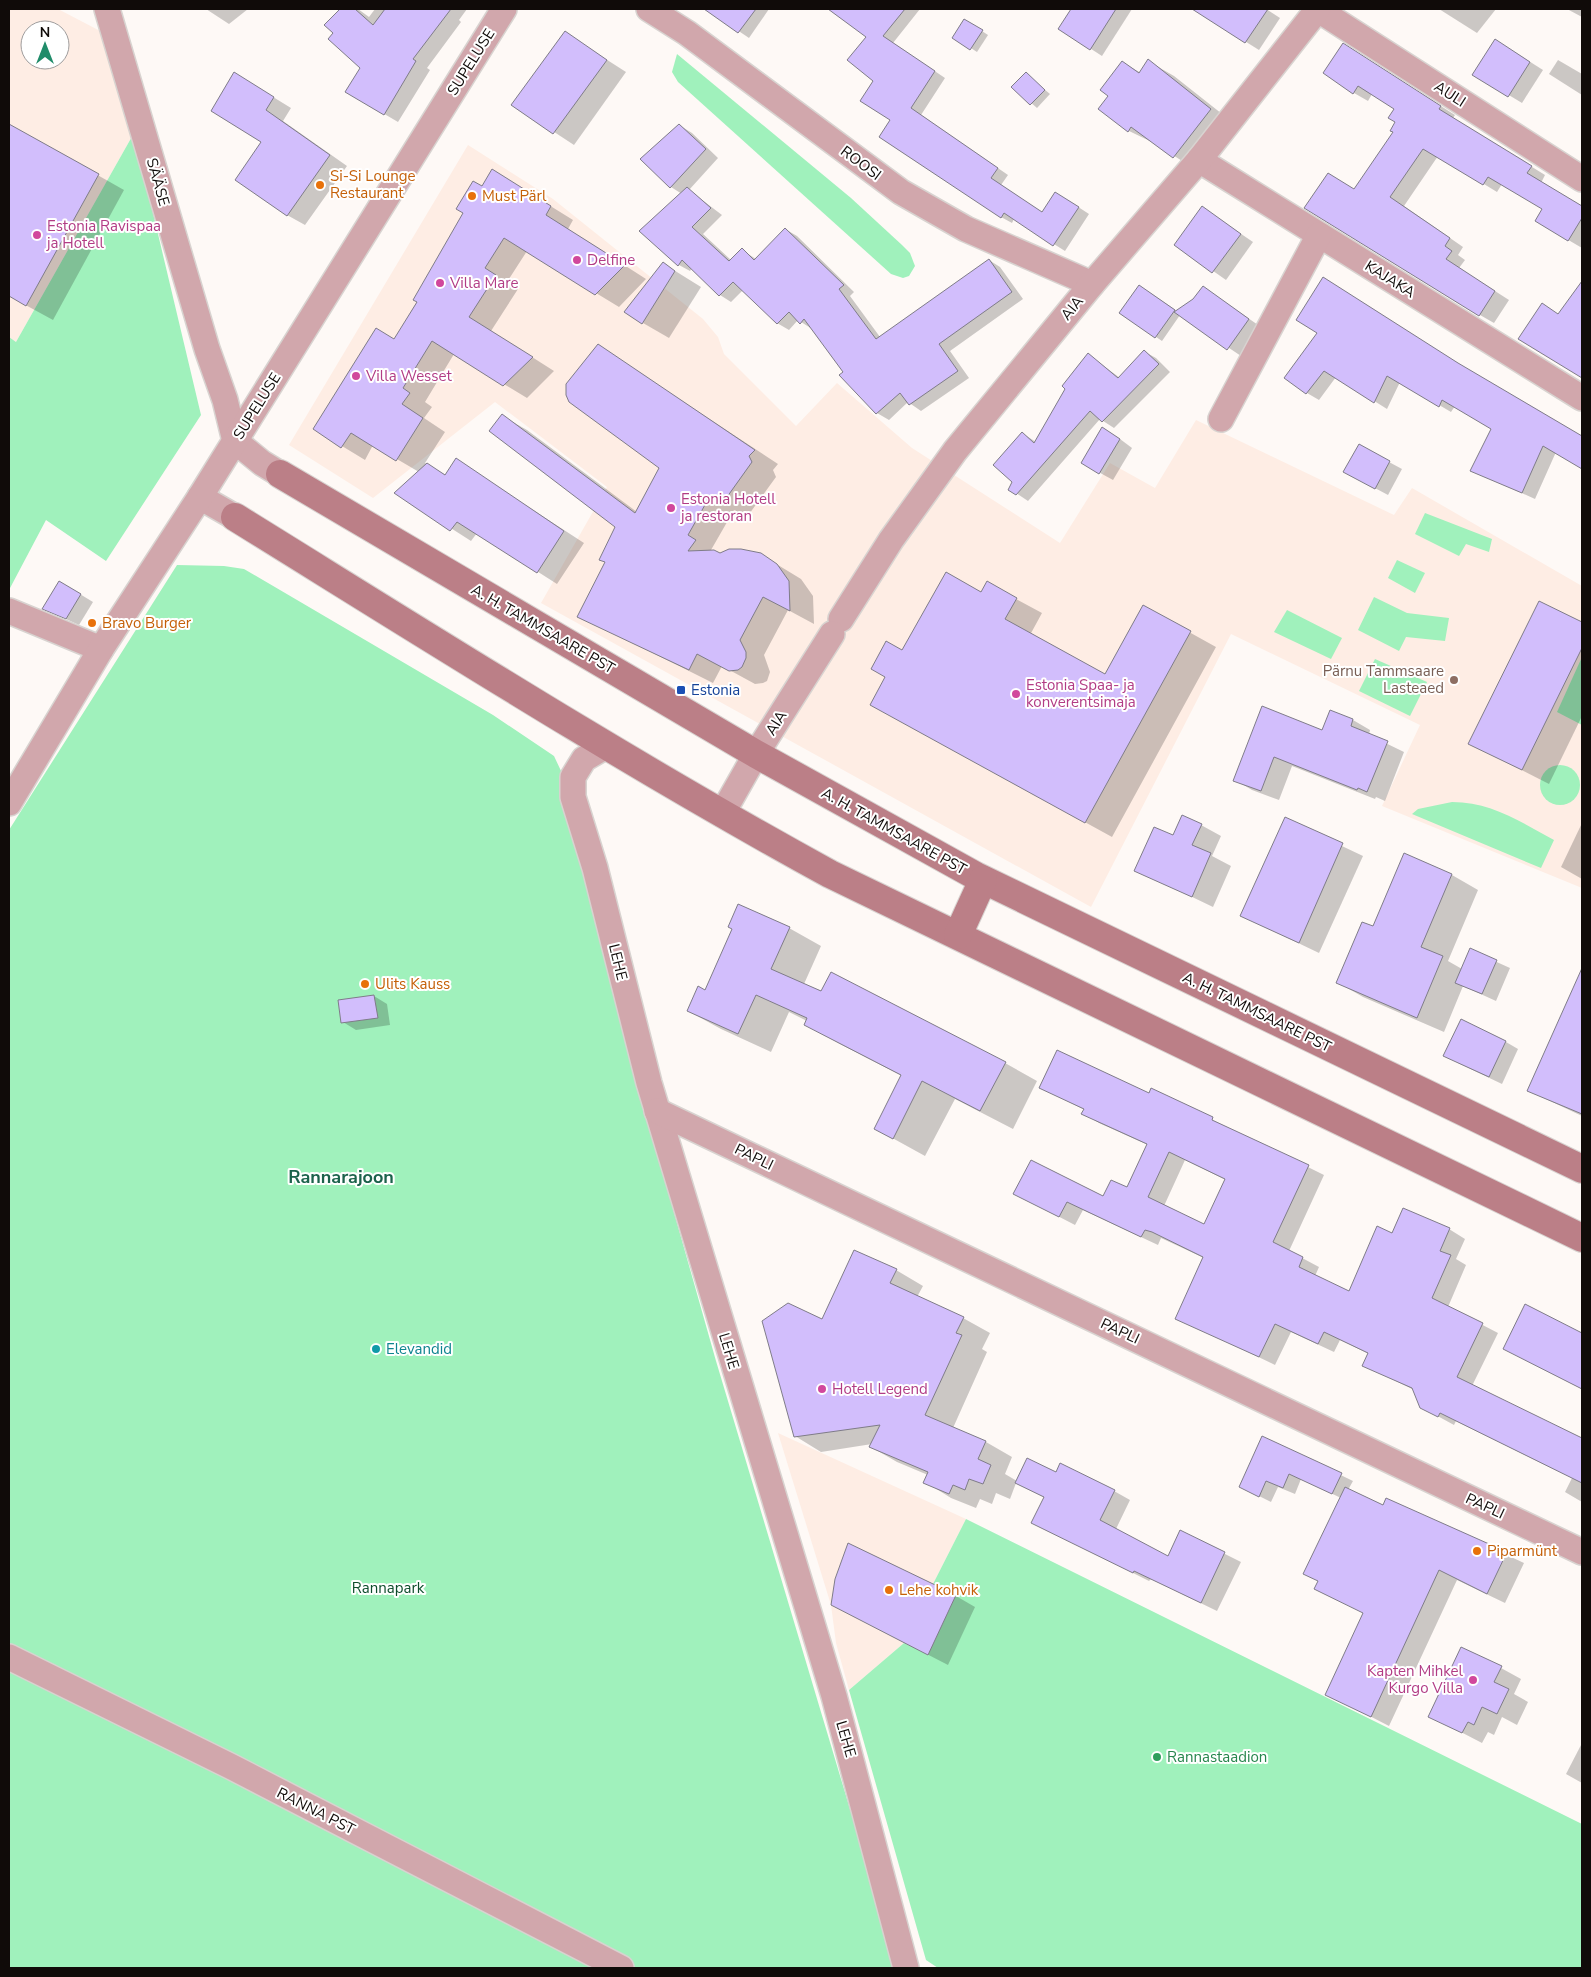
<svg xmlns="http://www.w3.org/2000/svg" width="1591" height="1977" font-family="'Nunito Sans',sans-serif">
  <style>
    .built { fill: #feede4; fill-rule: evenodd }
    .green { fill: #a0f1bc }
    .shadow { fill: #0003; fill-rule: evenodd }
    .building { fill: #d2befc; stroke: #7f7c88; fill-rule: evenodd }
    .lines { fill: none; stroke-linecap: round; stroke-linejoin: round }
    .street-casing { stroke: #d8d3d0; stroke-width: 28 }
    .secondary-casing { stroke: #d8d3d0; stroke-width: 30 }
    .street { stroke: #d1a7ac; stroke-width: 25 }
    .secondary { stroke: #bb7f87; stroke-width: 28 }
    .food-dot { fill: #e8710a; stroke: #fff; stroke-width: 2 }
    .hotel-dot { fill: #d1479c; stroke: #fff; stroke-width: 2 }
    .education-dot { fill: #8d6e63; stroke: #fff; stroke-width: 2 }
    .transit-dot { fill: #1a4fb4; stroke: #fff; stroke-width: 2 }
    .culture-dot { fill: #0f9aa8; stroke: #fff; stroke-width: 2 }
    .leisure-dot { fill: #2e9e5b; stroke: #fff; stroke-width: 2 }
    .labels { text-anchor: middle; stroke-width: 4; stroke-linejoin: round; paint-order: stroke }
    .street-label { font-size: 15px; fill: #100b09; stroke: #fff }
    .food-label { font-size: 15px; fill: #c56008; stroke: #fff; text-anchor: start }
    .hotel-label { font-size: 15px; fill: #b23c85; stroke: #fff; text-anchor: start }
    .education-label { font-size: 15px; fill: #785e54; stroke: #fff; text-anchor: end }
    .transit-label { font-size: 15px; fill: #164399; stroke: #fff; text-anchor: start }
    .culture-label { font-size: 15px; fill: #0d838f; stroke: #fff; text-anchor: start }
    .park-label { font-size: 15px; fill: #0e4d2c; stroke: #fff }
    .leisure-label { font-size: 15px; fill: #27864d; stroke: #fff; text-anchor: start }
    .quarter-label { font-size: 18px; font-weight: bold; fill: #1b624b; stroke: #fff }
  </style>
  <rect width="100%" height="100%" fill="#fef9f6"/>
  <g class="built">
    <path d="M9,9H58L104,33L134,133L16,342L9,337ZM30,30H60V60H30Z"/>
    <path d="M468,145L553,199L703,319L718,337L724,354L796,426L837,383L912,448L1060,543L1110,463L1155,488L1196,420L1394,515L1412,488L1582,586V888L1382,806L1420,725L1231,634L1091,907L541,603L607,487L495,402L373,498L289,445Z"/>
    <path d="M778,1433L966,1519L933,1584L956,1595L928,1655L904,1643L849,1690L836,1643L831,1605Z"/>
  </g>
  <g class="green">
    <path d="M677,54L851,198L902,245L910,253L915,266L909,276L903,278L891,274L678,82L672,72Z"/>
    <path d="M134,133L201,415L106,561L46,520L9,590V337L16,342Z"/>
    <path d="M1425,513L1492,539L1489,552L1466,544L1459,556L1415,534Z"/>
    <path d="M1397,560L1425,573L1415,593L1388,578Z"/>
    <path d="M177,565L224,566L244,569L493,715L554,756L562,773L571,829L662,1170L716,1361L873,1886L896,1968H9V830Z"/>
    <path d="M1374,597L1407,613L1449,618L1445,641L1406,637L1399,651L1358,630Z"/>
    <path d="M1287,610L1342,638L1331,659L1274,632Z"/>
    <path d="M1582,657V725L1557,712Z"/>
    <path d="M1375,659L1427,682L1410,716L1359,691Z"/>
    <circle cx="1560" cy="785" r="20"/>
    <path d="M1452,802C1491,802 1521,822 1554,840L1541,868L1412,814L1418,809Z"/>
    <path d="M966,1519L1582,1824V1968H938L926,1960L849,1690L904,1643L928,1654L956,1595L933,1584Z"/>
  </g>
  <g class="shadow">
    <path d="M206,9H248L229,24Z"/>
    <path d="M341,9H358L369,17L375,9H467L459,20L461,22L427,68L430,70L398,122L347,92L361,68L326,25Z"/>
    <path d="M706,9H769L749,38Z"/>
    <path d="M830,9H920L893,43L945,78L921,115L1008,175L1001,185L1043,213L1066,199L1089,214L1065,251L1014,219L1012,223L1001,217L891,120L874,81L867,36Z"/>
    <path d="M1088,9H1132L1102,56L1071,36Z"/>
    <path d="M1218,9H1266L1280,18L1259,50L1211,20Z"/>
    <path d="M1439,9H1496L1477,33Z"/>
    <path d="M1567,9H1582V17Z"/>
    <path d="M971,24L988,35L977,52L954,37Z"/>
    <path d="M565,33L626,72L574,145L513,105Z"/>
    <path d="M1508,48L1543,70L1522,103L1474,74Z"/>
    <path d="M1357,53L1455,115L1453,118L1545,175L1541,183L1582,208V248L1536,221L1544,209L1502,184L1497,192L1438,156L1404,206L1463,247L1458,255L1465,260L1459,268L1509,300L1494,323L1480,315L1355,190L1395,132L1397,122L1395,108L1372,94L1368,101L1354,93Z"/>
    <path d="M1558,60L1582,74V95L1549,74Z"/>
    <path d="M1148,61L1174,76L1236,125L1199,172L1156,144L1129,131L1110,95L1122,62L1141,73Z"/>
    <path d="M1026,74L1050,94L1037,108L1013,87Z"/>
    <path d="M252,84L291,108L283,121L347,166L305,225L287,215L263,141Z"/>
    <path d="M9,125L124,190L53,320L9,296Z"/>
    <path d="M679,125L692,133L718,158L689,190L722,215L703,234L732,261L742,250L756,259L785,229L797,236L854,292L850,296L880,337L989,260L1000,267L1023,299L950,351L969,378L921,411L908,402L889,420L877,413L841,375L844,372L812,329L798,320L789,330L777,323L743,290L731,302L720,295L692,268L690,271L679,265L641,231L682,194L671,187L642,159Z"/>
    <path d="M515,184L573,220L568,229L646,279L619,307L527,251L507,282L518,289L491,331L554,371L527,398L454,354L425,402L432,407L424,418L445,432L425,463L446,475L456,460L584,543L557,584L477,533L471,541L396,493L419,472L373,445L365,460L314,429L395,340L482,188Z"/>
    <path d="M1203,208L1253,242L1226,280L1176,245Z"/>
    <path d="M664,264L701,287L669,338L643,323Z"/>
    <path d="M1581,285L1582,286V377L1520,339L1559,315Z"/>
    <path d="M1203,287L1261,327L1241,356L1180,315L1162,341L1121,313L1146,290L1177,311L1194,300Z"/>
    <path d="M1319,333L1471,372L1582,438V467L1556,452L1535,499L1471,470L1492,428L1455,406L1451,412L1400,382L1387,409L1336,377L1319,400L1307,393Z"/>
    <path d="M598,346L778,464L773,470L776,477L747,517L734,510L711,550L720,554H760L801,579L813,596L814,624L788,610L764,655L770,672L767,681L763,683L755,684L722,666L713,683L579,616L606,562L617,527L502,416L527,430L637,512L660,467Z"/>
    <path d="M1145,352L1156,358L1170,372L1114,428L1100,419L1028,501L1010,489L1014,481L1022,433L1036,442L1089,355L1120,378Z"/>
    <path d="M1116,436L1132,448L1113,480L1082,463Z"/>
    <path d="M1389,462L1402,469L1388,495L1358,479Z"/>
    <path d="M60,582L93,602L79,625L44,609Z"/>
    <path d="M982,593L1016,599L1042,613L1030,635L1105,676L1144,607L1216,647L1112,837L897,719Z"/>
    <path d="M1539,602L1582,624V716L1549,784L1470,744Z"/>
    <path d="M1263,708L1323,732L1330,712L1353,720L1370,730L1369,735L1404,752L1385,801L1376,797L1375,799L1292,766L1279,800L1252,790L1235,780Z"/>
    <path d="M1285,819L1363,856L1319,953L1242,916Z"/>
    <path d="M1582,823V879L1561,867Z"/>
    <path d="M1201,825L1221,836L1212,856L1231,866L1213,907L1136,870L1173,837Z"/>
    <path d="M1405,855L1452,875L1478,890L1448,961L1462,969L1470,950L1510,968L1496,1001L1463,986L1444,1032L1363,997L1337,982L1373,928Z"/>
    <path d="M789,928L821,946L804,984L1005,1063L1037,1081L1013,1129L955,1099L925,1156L876,1129L902,1076L838,1043L806,1024L807,1021L789,1012L771,1052L721,1029L688,1011L705,991Z"/>
    <path d="M1575,992L1582,995V1116L1529,1091Z"/>
    <path d="M374,996L387,1004L390,1025L356,1030L343,1022Z"/>
    <path d="M1506,1042L1518,1049L1502,1084L1458,1063Z"/>
    <path d="M1041,1088L1149,1095L1152,1090L1324,1175L1289,1251L1319,1267L1315,1276L1350,1292L1393,1235L1449,1229L1465,1239L1456,1259L1466,1265L1448,1307L1498,1333L1472,1386L1582,1440V1502L1565,1492L1572,1478L1456,1421L1454,1425L1421,1407L1414,1390L1364,1365L1369,1354L1340,1340L1334,1352L1291,1332L1275,1365L1177,1318L1204,1258L1161,1238L1158,1245L1083,1210L1075,1225L1015,1194L1104,1198L1128,1189L1148,1145L1099,1123L1083,1113L1085,1110ZM1185,1160L1226,1180L1204,1226L1164,1206Z"/>
    <path d="M896,1270L923,1286L917,1297L963,1318L990,1333L982,1349L987,1352L953,1428L986,1442L1012,1457L1005,1474L1017,1481L1057,1473L1114,1491L1130,1500L1116,1529L1168,1557L1181,1532L1241,1562L1217,1611L1151,1579L1149,1581L1033,1523L1045,1498L1016,1483L1010,1499L996,1493L992,1504L980,1499L976,1508L951,1498L925,1482L928,1475L897,1462L871,1447L872,1444L821,1452L795,1436L823,1321Z"/>
    <path d="M1526,1306L1582,1335V1389L1524,1359Z"/>
    <path d="M1262,1437L1353,1481L1348,1490L1383,1506L1387,1499L1524,1563L1505,1603L1457,1580L1389,1726L1327,1694L1364,1614L1319,1581L1341,1498L1301,1479L1295,1494L1278,1487L1271,1502L1241,1487Z"/>
    <path d="M956,1596L975,1607L948,1665L853,1616Z"/>
    <path d="M1501,1668L1521,1679L1514,1694L1528,1702L1517,1725L1502,1717L1494,1735L1488,1732L1482,1743L1430,1716Z"/>
    <path d="M1581,1745H1582V1783L1566,1774Z"/>
  </g>
  <g class="building">
    <path d="M340,9H355L373,25L385,9H451L413,59L416,61L384,115L345,92L360,68L328,39L333,33L324,25Z"/>
    <path d="M704,9H756L738,33Z"/>
    <path d="M828,9H905L883,36L935,71L911,108L998,168L991,178L1042,212L1055,192L1079,207L1053,246L1004,213L1001,218L879,137L890,120L860,101L873,81L847,60L866,37Z"/>
    <path d="M1071,9H1116L1090,50L1058,29Z"/>
    <path d="M1192,9H1268L1245,43Z"/>
    <path d="M964,19L983,30L970,50L952,38Z"/>
    <path d="M565,31L607,60L553,134L511,105Z"/>
    <path d="M1495,39L1530,62L1508,97L1472,75Z"/>
    <path d="M1343,43L1441,106L1439,109L1532,166L1527,173L1582,206V218L1568,241L1535,221L1542,209L1488,177L1483,185L1423,149L1390,197L1450,238L1445,246L1452,251L1446,259L1495,291L1479,316L1304,208L1328,173L1354,189L1393,132L1390,131L1395,122L1388,118L1394,109L1358,86L1353,94L1323,73Z"/>
    <path d="M1148,59L1211,109L1173,158L1131,127L1128,132L1098,109L1108,96L1100,90L1122,61L1139,73Z"/>
    <path d="M234,72L274,97L266,110L330,155L287,216L235,180L261,142L211,111Z"/>
    <path d="M1026,72L1045,90L1030,105L1011,87Z"/>
    <path d="M9,124L99,174L26,306L9,296Z"/>
    <path d="M679,124L706,149L670,188L640,159Z"/>
    <path d="M492,169L551,206L546,215L625,265L595,295L504,238L485,268L496,275L469,317L533,357L503,386L432,341L403,388L410,393L402,404L423,418L396,461L351,433L341,448L313,429L376,328L394,339L417,302L413,300L463,213L456,209L473,181L482,186Z"/>
    <path d="M687,187L711,208L692,227L729,261L742,248L754,260L785,228L844,285L839,289L876,339L989,259L1012,292L939,344L958,371L909,405L900,393L876,414L839,375L843,372L804,319L800,324L789,312L777,324L733,282L719,296L682,260L678,266L639,231Z"/>
    <path d="M1202,206L1241,234L1212,273L1174,245Z"/>
    <path d="M663,262L675,271L642,324L624,312Z"/>
    <path d="M1323,277L1458,363L1582,436V469L1543,446L1522,493L1470,471L1491,429L1442,400L1439,407L1387,376L1374,403L1324,371L1306,394L1284,378L1317,333L1296,320Z"/>
    <path d="M1582,281V378L1518,339L1542,303L1558,314Z"/>
    <path d="M1139,285L1175,310L1155,338L1119,313Z"/>
    <path d="M1203,286L1249,319L1227,350L1174,312L1193,299Z"/>
    <path d="M598,344L755,450L749,456L752,462L722,504L710,496L688,535L696,540L688,551L714,550L720,553L729,549H741L761,553L777,564L789,581L790,611L763,597L740,640L746,652V658L742,667L738,670L729,671L697,654L689,670L577,617L605,562L599,560L615,527L489,431L502,414L635,513L659,468L569,402L566,395V384Z"/>
    <path d="M1144,350L1159,364L1102,422L1090,411L1016,495L1008,490L1012,482L993,465L1022,432L1034,443L1065,389L1062,386L1088,353L1118,378Z"/>
    <path d="M1102,427L1120,439L1099,474L1081,463Z"/>
    <path d="M1359,444L1390,461L1375,489L1343,472Z"/>
    <path d="M456,458L564,531L537,573L457,522L450,531L394,493L427,463L445,475Z"/>
    <path d="M946,572L981,592L987,581L1017,598L1005,619L1105,674L1143,605L1191,631L1085,823L870,705L885,677L871,669L885,643L886,641L902,650Z"/>
    <path d="M59,581L81,594L66,619L42,609Z"/>
    <path d="M1539,601L1582,622V648L1522,770L1468,744Z"/>
    <path d="M1262,706L1322,730L1330,710L1353,719L1351,726L1388,741L1367,792L1358,788L1357,790L1274,757L1261,791L1233,781Z"/>
    <path d="M1182,815L1202,824L1192,845L1211,853L1192,897L1134,871L1154,827L1173,835Z"/>
    <path d="M1285,817L1343,843L1299,943L1240,916Z"/>
    <path d="M1404,853L1452,874L1421,947L1443,956L1417,1018L1336,983L1362,922L1373,926Z"/>
    <path d="M738,904L790,927L771,969L821,991L831,972L1006,1062L980,1111L922,1081L893,1139L874,1129L901,1075L804,1025L807,1018L756,995L738,1034L687,1011L698,986L705,990L732,929L728,927Z"/>
    <path d="M1470,948L1497,960L1482,994L1455,983Z"/>
    <path d="M1582,968V1114L1527,1091Z"/>
    <path d="M374,995L378,1018L341,1023L338,1000Z"/>
    <path d="M1461,1019L1506,1041L1489,1077L1443,1056Z"/>
    <path d="M1057,1050L1149,1093L1151,1088L1213,1117L1212,1120L1309,1165L1273,1242L1303,1257L1299,1267L1349,1291L1377,1226L1392,1233L1403,1208L1450,1228L1440,1251L1451,1255L1432,1298L1483,1323L1457,1377L1582,1438V1483L1440,1413L1438,1417L1420,1408L1412,1388L1362,1366L1368,1353L1324,1332L1318,1344L1275,1324L1259,1357L1175,1319L1203,1257L1152,1232L1145,1230L1141,1237L1067,1202L1059,1217L1013,1194L1031,1160L1103,1196L1111,1180L1127,1187L1147,1144L1081,1114L1084,1109L1039,1088ZM1169,1152L1225,1179L1204,1224L1148,1197Z"/>
    <path d="M854,1250L897,1269L890,1283L964,1317L956,1333L962,1335L925,1415L986,1441L978,1459L991,1465L983,1484L969,1479L965,1490L953,1485L949,1494L923,1483L928,1472L869,1447L880,1425L794,1437L762,1321L788,1303L822,1319Z"/>
    <path d="M1525,1304L1582,1333V1389L1503,1349Z"/>
    <path d="M1262,1436L1342,1473L1332,1494L1289,1474L1283,1488L1266,1481L1259,1497L1239,1487Z"/>
    <path d="M1027,1458L1056,1472L1060,1463L1115,1490L1100,1520L1168,1556L1180,1530L1225,1552L1201,1603L1134,1571L1133,1573L1031,1523L1044,1497L1015,1483Z"/>
    <path d="M1345,1487L1383,1505L1386,1498L1507,1552L1487,1594L1439,1570L1371,1717L1325,1695L1363,1613L1314,1589L1318,1581L1303,1574Z"/>
    <path d="M848,1543L956,1595L928,1655L831,1605L835,1579Z"/>
    <path d="M1461,1647L1502,1666L1494,1682L1509,1689L1497,1714L1482,1707L1474,1725L1468,1722L1462,1733L1428,1717Z"/>
  </g>
  <g class="lines">
    <g class="street-casing">
      <g id="street">
        <path d="M107,9L207,349L225,400L235,441"/>
        <path d="M649,9L687,33L901,192L966,229L1092,284"/>
        <path d="M1317,9L1582,179"/>
        <path d="M1199,160L1582,398"/>
        <path d="M1221,419L1319,235"/>
        <path d="M235,441L262,463L280,474"/>
        <path d="M200,497L235,517"/>
        <path d="M9,611L101,649"/>
        <path d="M841,619L891,540L955,451L1092,284L1199,160L1318,9"/>
        <path d="M606,746L584,759L573,777V797L595,868L649,1083L834,1696L906,1968"/>
        <path d="M9,803L101,649L200,497L504,9"/>
        <path d="M722,814L756,754L832,634"/>
        <path d="M657,1111L1582,1552"/>
        <path d="M9,1657L230,1766L621,1968"/>
      </g>
    </g>
    <g class="secondary-casing">
      <g id="secondary">
        <path d="M280,474L756,754L976,876L1582,1169"/>
        <path d="M235,517C432,639 627,763 830,874L1582,1238"/>
        <path d="M958,935L983,880"/>
      </g>
    </g>
    <use href="#street" class="street"/>
    <use href="#secondary" class="secondary"/>
  </g>
  <g class="food-dot">
    <circle cx="320" cy="185" r="5"/>
    <circle cx="472" cy="196" r="5"/>
    <circle cx="92" cy="623" r="5"/>
    <circle cx="365" cy="984" r="5"/>
    <circle cx="1477" cy="1551" r="5"/>
    <circle cx="889" cy="1590" r="5"/>
  </g>
  <g class="hotel-dot">
    <circle cx="37" cy="235" r="5"/>
    <circle cx="577" cy="260" r="5"/>
    <circle cx="440" cy="283" r="5"/>
    <circle cx="356" cy="376" r="5"/>
    <circle cx="671" cy="508" r="5"/>
    <circle cx="1016" cy="694" r="5"/>
    <circle cx="822" cy="1389" r="5"/>
    <circle cx="1473" cy="1680" r="5"/>
  </g>
  <circle class="education-dot" cx="1454" cy="680" r="5"/>
  <rect class="transit-dot" x="676" y="685" width="10" height="10" rx="2.5"/>
  <circle class="culture-dot" cx="376" cy="1349" r="5"/>
  <circle class="leisure-dot" cx="1157" cy="1757" r="5"/>
  <g class="labels">
    <g class="street-label">
      <text transform="translate(471 62) rotate(-58)" y="5">SUPELUSE</text>
      <text transform="translate(1450 94) rotate(33)" y="5">AULI</text>
      <text transform="translate(861 163) rotate(37)" y="5">ROOSI</text>
      <text transform="translate(158 182) rotate(74)" y="5">SÄÄSE</text>
      <text transform="translate(1390 279) rotate(32)" y="5">KAJAKA</text>
      <text transform="translate(1072 308) rotate(-51)" y="5">AIA</text>
      <text transform="translate(257 406) rotate(-58)" y="5">SUPELUSE</text>
      <text transform="translate(543 629) rotate(30)" y="5">A. H. TAMMSAARE PST</text>
      <text transform="translate(776 723) rotate(-58)" y="5">AIA</text>
      <text transform="translate(894 831) rotate(29)" y="5">A. H. TAMMSAARE PST</text>
      <text transform="translate(618 962) rotate(76)" y="5">LEHE</text>
      <text transform="translate(1257 1012) rotate(26)" y="5">A. H. TAMMSAARE PST</text>
      <text transform="translate(754 1157) rotate(26)" y="5">PAPLI</text>
      <text transform="translate(1120 1331) rotate(25)" y="5">PAPLI</text>
      <text transform="translate(729 1351) rotate(73)" y="5">LEHE</text>
      <text transform="translate(1485 1506) rotate(25)" y="5">PAPLI</text>
      <text transform="translate(846 1739) rotate(74)" y="5">LEHE</text>
      <text transform="translate(316 1811) rotate(27)" y="5">RANNA PST</text>
    </g>
    <g class="food-label">
      <text x="330" y="181">Si-Si Lounge<tspan x="330" dy="17">Restaurant</tspan></text>
      <text x="482" y="201">Must Pärl</text>
      <text x="102" y="628">Bravo Burger</text>
      <text x="375" y="989">Ulits Kauss</text>
      <text x="1487" y="1556">Piparmünt</text>
      <text x="899" y="1595">Lehe kohvik</text>
    </g>
    <g class="hotel-label">
      <text x="47" y="231">Estonia Ravispaa<tspan x="47" dy="17">ja Hotell</tspan></text>
      <text x="587" y="265">Delfine</text>
      <text x="450" y="288">Villa Mare</text>
      <text x="366" y="381">Villa Wesset</text>
      <text x="681" y="504">Estonia Hotell<tspan x="681" dy="17">ja restoran</tspan></text>
      <text x="1026" y="690">Estonia Spaa- ja<tspan x="1026" dy="17">konverentsimaja</tspan></text>
      <text x="832" y="1394">Hotell Legend</text>
      <text x="1463" y="1676" text-anchor="end">Kapten Mihkel<tspan x="1463" dy="17">Kurgo Villa</tspan></text>
    </g>
    <g class="education-label">
      <text x="1444" y="676">Pärnu Tammsaare<tspan x="1444" dy="17">Lasteaed</tspan></text>
    </g>
    <g class="transit-label">
      <text x="691" y="695">Estonia</text>
    </g>
    <g class="culture-label">
      <text x="386" y="1354">Elevandid</text>
    </g>
    <g class="park-label">
      <text x="388" y="1593">Rannapark</text>
    </g>
    <g class="leisure-label">
      <text x="1167" y="1762">Rannastaadion</text>
    </g>
    <g class="quarter-label">
      <text x="341" y="1183">Rannarajoon</text>
    </g>
  </g>
  <rect width="1591" height="1977" fill="none" stroke="#100b09" stroke-width="20"/>
  <g transform="translate(45 45)"><circle r="24" fill="#ffffff" stroke="#9f9d9d"/>
  <path d="M0-4L9 19L0 12L-9 19Z" fill="#208c6a"/>
  <text y="-8" font-size="14" font-weight="bold" text-anchor="middle" fill="#100b09">N</text>
  </g>
</svg>
